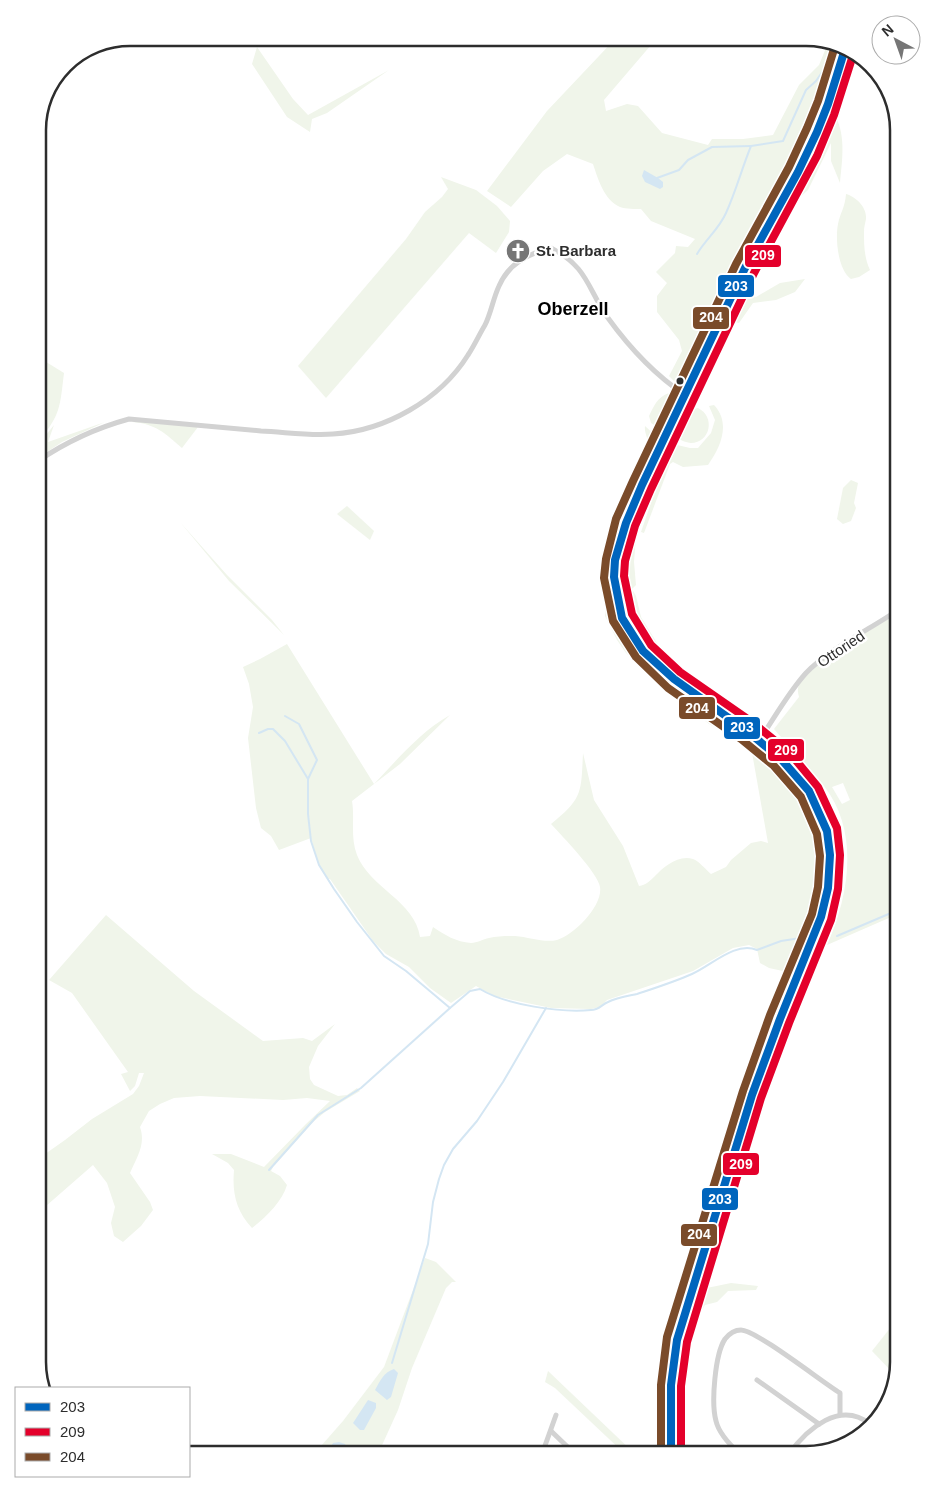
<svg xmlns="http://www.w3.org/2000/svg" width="936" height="1492" font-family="Helvetica,sans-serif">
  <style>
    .green { fill: #f0f5ea; fill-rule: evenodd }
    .water { fill: #d4e6f3 }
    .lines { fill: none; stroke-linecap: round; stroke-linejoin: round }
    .stream { stroke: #d4e6f3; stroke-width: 2 }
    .minor { stroke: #d2d2d2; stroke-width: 5 }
    .primary { stroke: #c5c5c5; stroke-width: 8 }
    .bus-1-casing { stroke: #fff; stroke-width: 11 }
    .bus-2-casing { stroke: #fff; stroke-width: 11 }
    .bus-3-casing { stroke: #fff; stroke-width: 11 }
    .bus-1 { stroke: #0065bd; stroke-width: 8 }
    .bus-2 { stroke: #e4002b; stroke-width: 8 }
    .bus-3 { stroke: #7a4b2a; stroke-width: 8 }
    .bus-dot { fill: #2d2d2d; stroke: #fff; stroke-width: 2 }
    .labels { text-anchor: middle; stroke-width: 5; stroke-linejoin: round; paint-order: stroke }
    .poi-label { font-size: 15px; font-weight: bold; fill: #2d2d2d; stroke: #fff; text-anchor: start }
    .street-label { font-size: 15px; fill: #2d2d2d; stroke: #fff }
    .quarter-label { font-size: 18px; font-weight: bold; fill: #000; stroke: #fff }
    .rim { fill: none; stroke: #2d2d2d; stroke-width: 2.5 }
    .line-badge { stroke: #fff; stroke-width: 2 }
    .badge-label { font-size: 14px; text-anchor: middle; font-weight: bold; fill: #fff }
  </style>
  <rect width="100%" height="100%" fill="#fff"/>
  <g class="green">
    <path d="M616,38H657L604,100L606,111L627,104L638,106L662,133L708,145L712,139H743L773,135L799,85L819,65L828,43L839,47L820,111L795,167L679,383L675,382L669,376L682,351L679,340L657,312V296L667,283L656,272L675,253L676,246L688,247L695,239L651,221L641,209C635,209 626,209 620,207C604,200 598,179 593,164L567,154L543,171L511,207L487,191L547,111Z"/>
    <path d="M257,47L293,99L308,115L389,70L327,113L312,119L310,132L287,117L252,64Z"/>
    <path d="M849,50L852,51L840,93L815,153L700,377L691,403L690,400L699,376L756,259L812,151L836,92Z"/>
    <path d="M836,117C846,138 842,161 840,183L831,161V143L808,190L799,198Z"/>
    <path d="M441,177L476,190L497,206L510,221L509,232L496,253L469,233L326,398L298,366L406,239L425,212L442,197L448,189Z"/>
    <path d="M846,194C856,197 867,207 866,219C865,224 864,227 864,231C864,245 864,257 870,270L859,277L851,279C838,270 835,239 838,224C840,213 845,208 846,194Z"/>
    <path d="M805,279L795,292L776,300L753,303L739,323L734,322L748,294L756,297L780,283Z"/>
    <path d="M38,357L64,373C60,405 61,416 38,441Z"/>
    <path d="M669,393L671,398L659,428L651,423L649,416C654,406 657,397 669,393Z"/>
    <path d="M714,405C731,423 721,447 708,465L683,467L673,462L670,464L644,533L641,532L665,462L673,444L690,448H698L711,433L715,420L709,406Z"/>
    <path d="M698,408C716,417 710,443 691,443C686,443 680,439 675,438C680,428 687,410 698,408Z"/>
    <path d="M142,421L198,427L182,448C165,433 156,424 132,422Z"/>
    <path d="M105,422L62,442L38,458V445L54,425L48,442Z"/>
    <path d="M645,426L658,438L632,498L613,549L611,602L614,616L624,636L639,654L659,673L777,759L776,764C817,793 833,851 821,899C815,924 802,949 792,973L769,968L760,963L757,949L749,945L733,948L693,971L607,1000L600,1007L591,1009L551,1008L494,996L476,986L451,1003L430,988L409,967L386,954L373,941L330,879H328L319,865L311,838L279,850L271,836L261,828L256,808L248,738L253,707L249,684L243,667L260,659L287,644L374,784C398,759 420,732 450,715L400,764L352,801C355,819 350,837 357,855C370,888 415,901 420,937L430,936L433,927C445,935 456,942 471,943C477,943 483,939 489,938C497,936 507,936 515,936C529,937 544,943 557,940C574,935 603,906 600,887C598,873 562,836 551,824C583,798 581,793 583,753L594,800L623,846L639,886C646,885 650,881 655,876C663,867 679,854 693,859C699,861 705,869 711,874L726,867L731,860L751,843L761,841L768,843L751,747L709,724L662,687L626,653L617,640L605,616L609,549L649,447C649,440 644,433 645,426Z"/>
    <path d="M667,446L655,475L636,537L634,562L636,585L632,589L636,596L641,617L660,648L669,660L715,696L753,719L760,724L762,729H756C735,715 714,700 693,686C676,674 658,663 645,648C615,613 614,566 629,525C640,498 654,472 667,446Z"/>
    <path d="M851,480L858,483L854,503L856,508L851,521L843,524L837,519L843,488Z"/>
    <path d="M347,506L374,531L370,540L337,514Z"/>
    <path d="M180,522L227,575L272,620L284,635L229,581Z"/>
    <path d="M898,613V914L827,945C849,896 860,832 824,786C809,766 790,748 774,729L799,697C798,693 797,689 799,685C810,664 876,627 898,613ZM843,783L850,800L842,804L832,787Z"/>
    <path d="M106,915L194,991L263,1041L303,1038L312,1041L335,1024L318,1046L309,1067L310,1079L314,1085L338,1096L347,1095L357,1088L360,1091L325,1112L313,1122L273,1167L271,1171L280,1176L287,1185C282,1202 266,1217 252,1228C236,1211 232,1193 234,1170L228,1163L212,1154H231L264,1167L306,1124L330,1101L307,1098L283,1100L200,1096L174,1098L160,1104L149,1111L140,1127C146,1144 137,1157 130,1173L150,1202L153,1210L141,1226L123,1242L114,1236L111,1223L115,1207L107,1183L93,1165L38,1213V1159L65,1140L92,1119L133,1094L139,1086L144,1073H139L135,1086L130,1091L121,1074L128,1072L72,993L49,980Z"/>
    <path d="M711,1206L714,1209L702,1245L698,1242V1240L707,1211Z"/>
    <path d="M425,1258L436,1262L456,1282H452L446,1288L412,1368L398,1410L378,1454H314L343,1421L384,1367Z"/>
    <path d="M731,1283L758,1286L756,1290L728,1291L717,1302L705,1305C701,1312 697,1319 694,1326C680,1362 681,1416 681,1454H676L675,1389L679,1358L697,1290Z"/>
    <path d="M891,1327L898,1335V1362L895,1375L872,1351Z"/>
    <path d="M548,1371L635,1454H625L555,1388L545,1382Z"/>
  </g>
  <g class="water">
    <path d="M644,170L658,178L663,182V187L660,189L645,182L642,176Z"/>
    <path d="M394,1369L398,1373L391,1397L387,1400L375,1390C380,1381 384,1372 394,1369Z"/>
    <path d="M368,1400L376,1403V1408L364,1430H360L353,1423Z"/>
    <path d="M339,1442L345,1444L349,1451V1454H326L333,1443Z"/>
  </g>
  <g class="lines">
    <g class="stream">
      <path d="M657,178L679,170L688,160L712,147L751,146"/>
      <path d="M697,254C706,239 719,229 726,213C736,191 742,168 751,146L783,141L806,90L816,81L827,65L836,46"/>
      <path d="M285,716L299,724L317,760L308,779"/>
      <path d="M259,733L268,729H273L285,741L308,779V814L311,841L319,865L334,889L357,922L384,956L406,971L450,1008L470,991L480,989C506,1005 561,1013 591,1010C599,1010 601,1005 608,1002C616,998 628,996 637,994C655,988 674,982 692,974C711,966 735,941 757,950L781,941L807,937"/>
      <path d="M837,936L898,910"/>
      <path d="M269,1170L318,1115L361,1088L450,1008"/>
      <path d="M392,1363L428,1244L433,1202L439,1179L444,1165L453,1149L477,1121L503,1082L546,1008"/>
    </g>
    <g class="minor">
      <path d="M38,461C66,442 96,428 129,419C173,423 217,427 261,431C285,432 309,436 333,434C385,431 440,400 468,355C474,346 479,335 485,325C491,313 493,299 499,286C509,263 528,254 551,248C588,267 587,288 608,318C629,347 655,375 685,395"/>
      <path d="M760,739C775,717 788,693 806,673C828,650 872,628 898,610"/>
      <path d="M757,1380L819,1424"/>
      <path d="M551,1431L575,1454"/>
      <path d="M542,1454L556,1415"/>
      <path d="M740,1454C730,1445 719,1434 716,1421C711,1403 715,1354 725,1339C729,1334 735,1330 741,1330C756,1330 822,1382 840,1393V1415"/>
      <path d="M789,1454C807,1429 840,1400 870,1424"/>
    </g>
    <path class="primary" d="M671,1454V1385L677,1340C706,1247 731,1152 764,1060C774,1033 785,1005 796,978C807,952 821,925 827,896C831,875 832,852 827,831C797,713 615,698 614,577C614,532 648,474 667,434C693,378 718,323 745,268C772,217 804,166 825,112C833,91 838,70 845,49"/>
    <g class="bus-1-casing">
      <path id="bus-1" d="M671,1454V1385L677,1340L752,1095L780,1019L821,917L828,888L830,855L827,831L809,791L781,759L747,731L674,679L643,651L622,618L614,577L615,560L626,523L642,485L745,268L798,172L817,132L828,104L845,49"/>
    </g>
    <g class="bus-2-casing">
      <path id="bus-2" d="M681,1454V1386L687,1342L761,1098L789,1023L831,920L838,889L840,855L837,828L818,787L789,752L752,722L680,672L651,645L632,614L624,576L625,561L635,526L651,489L754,273L817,156L834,115L854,52"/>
    </g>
    <g class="bus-3-casing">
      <path id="bus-3" d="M661,1454V1385L667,1337L743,1091L770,1015L812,914L818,887L820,856L817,834L801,797L774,766L741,739L668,688L636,657L613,621L604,578L606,559L616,519L633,481L736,264L789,167L807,128L818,101L835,46"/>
    </g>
    <use href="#bus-1" class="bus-1"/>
    <use href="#bus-2" class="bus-2"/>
    <use href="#bus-3" class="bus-3"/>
  </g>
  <defs>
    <g id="church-disc" transform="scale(1.25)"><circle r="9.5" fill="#767676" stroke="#fff"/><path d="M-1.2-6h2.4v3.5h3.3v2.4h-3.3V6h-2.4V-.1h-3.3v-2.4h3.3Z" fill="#fff"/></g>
  </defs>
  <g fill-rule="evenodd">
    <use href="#church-disc" x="518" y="251"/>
  </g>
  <circle class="bus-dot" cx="680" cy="381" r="4.5"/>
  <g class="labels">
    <g class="poi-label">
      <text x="536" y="256">St. Barbara</text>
    </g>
    <g class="street-label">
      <text transform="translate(841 649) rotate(-34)" y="5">Ottoried</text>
    </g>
    <g class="quarter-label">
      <text x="573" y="315">Oberzell</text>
    </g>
  </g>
  <path d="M0 0H936V1492H0ZM130 46H806A84 84 0 0 1 890 130V1362A84 84 0 0 1 806 1446H130A84 84 0 0 1 46 1362V130A84 84 0 0 1 130 46Z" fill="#fff" fill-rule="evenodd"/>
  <path class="rim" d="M130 46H806A84 84 0 0 1 890 130V1362A84 84 0 0 1 806 1446H130A84 84 0 0 1 46 1362V130A84 84 0 0 1 130 46Z"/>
  <g class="line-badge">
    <rect x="744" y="244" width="38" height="24" rx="5" fill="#e4002b"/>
    <rect x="717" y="274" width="38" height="24" rx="5" fill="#0065bd"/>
    <rect x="692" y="306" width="38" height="24" rx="5" fill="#7a4b2a"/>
    <rect x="678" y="696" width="38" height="24" rx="5" fill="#7a4b2a"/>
    <rect x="723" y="716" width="38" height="24" rx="5" fill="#0065bd"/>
    <rect x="767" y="738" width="38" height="24" rx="5" fill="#e4002b"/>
    <rect x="722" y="1152" width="38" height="24" rx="5" fill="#e4002b"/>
    <rect x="701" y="1187" width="38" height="24" rx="5" fill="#0065bd"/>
    <rect x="680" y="1223" width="38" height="24" rx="5" fill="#7a4b2a"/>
  </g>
  <g class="badge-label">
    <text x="763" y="260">209</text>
    <text x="736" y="291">203</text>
    <text x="711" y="322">204</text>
    <text x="697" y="713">204</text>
    <text x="742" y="732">203</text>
    <text x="786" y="755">209</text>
    <text x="741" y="1169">209</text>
    <text x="720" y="1204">203</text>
    <text x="699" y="1239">204</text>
  </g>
  <rect x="15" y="1387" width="175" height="90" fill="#ffffff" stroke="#ababab"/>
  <rect x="25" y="1403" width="25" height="8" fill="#0065bd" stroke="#ababab"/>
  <text x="60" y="1412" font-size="15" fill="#2d2d2d">203</text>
  <rect x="25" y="1428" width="25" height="8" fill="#e4002b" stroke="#ababab"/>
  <text x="60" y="1437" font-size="15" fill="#2d2d2d">209</text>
  <rect x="25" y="1453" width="25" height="8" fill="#7a4b2a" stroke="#ababab"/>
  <text x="60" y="1462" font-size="15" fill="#2d2d2d">204</text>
  <g transform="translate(896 40) rotate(319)"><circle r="24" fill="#ffffff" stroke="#ababab"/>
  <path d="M0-4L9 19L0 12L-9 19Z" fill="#767676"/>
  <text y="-8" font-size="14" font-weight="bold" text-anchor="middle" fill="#2d2d2d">N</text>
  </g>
</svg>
